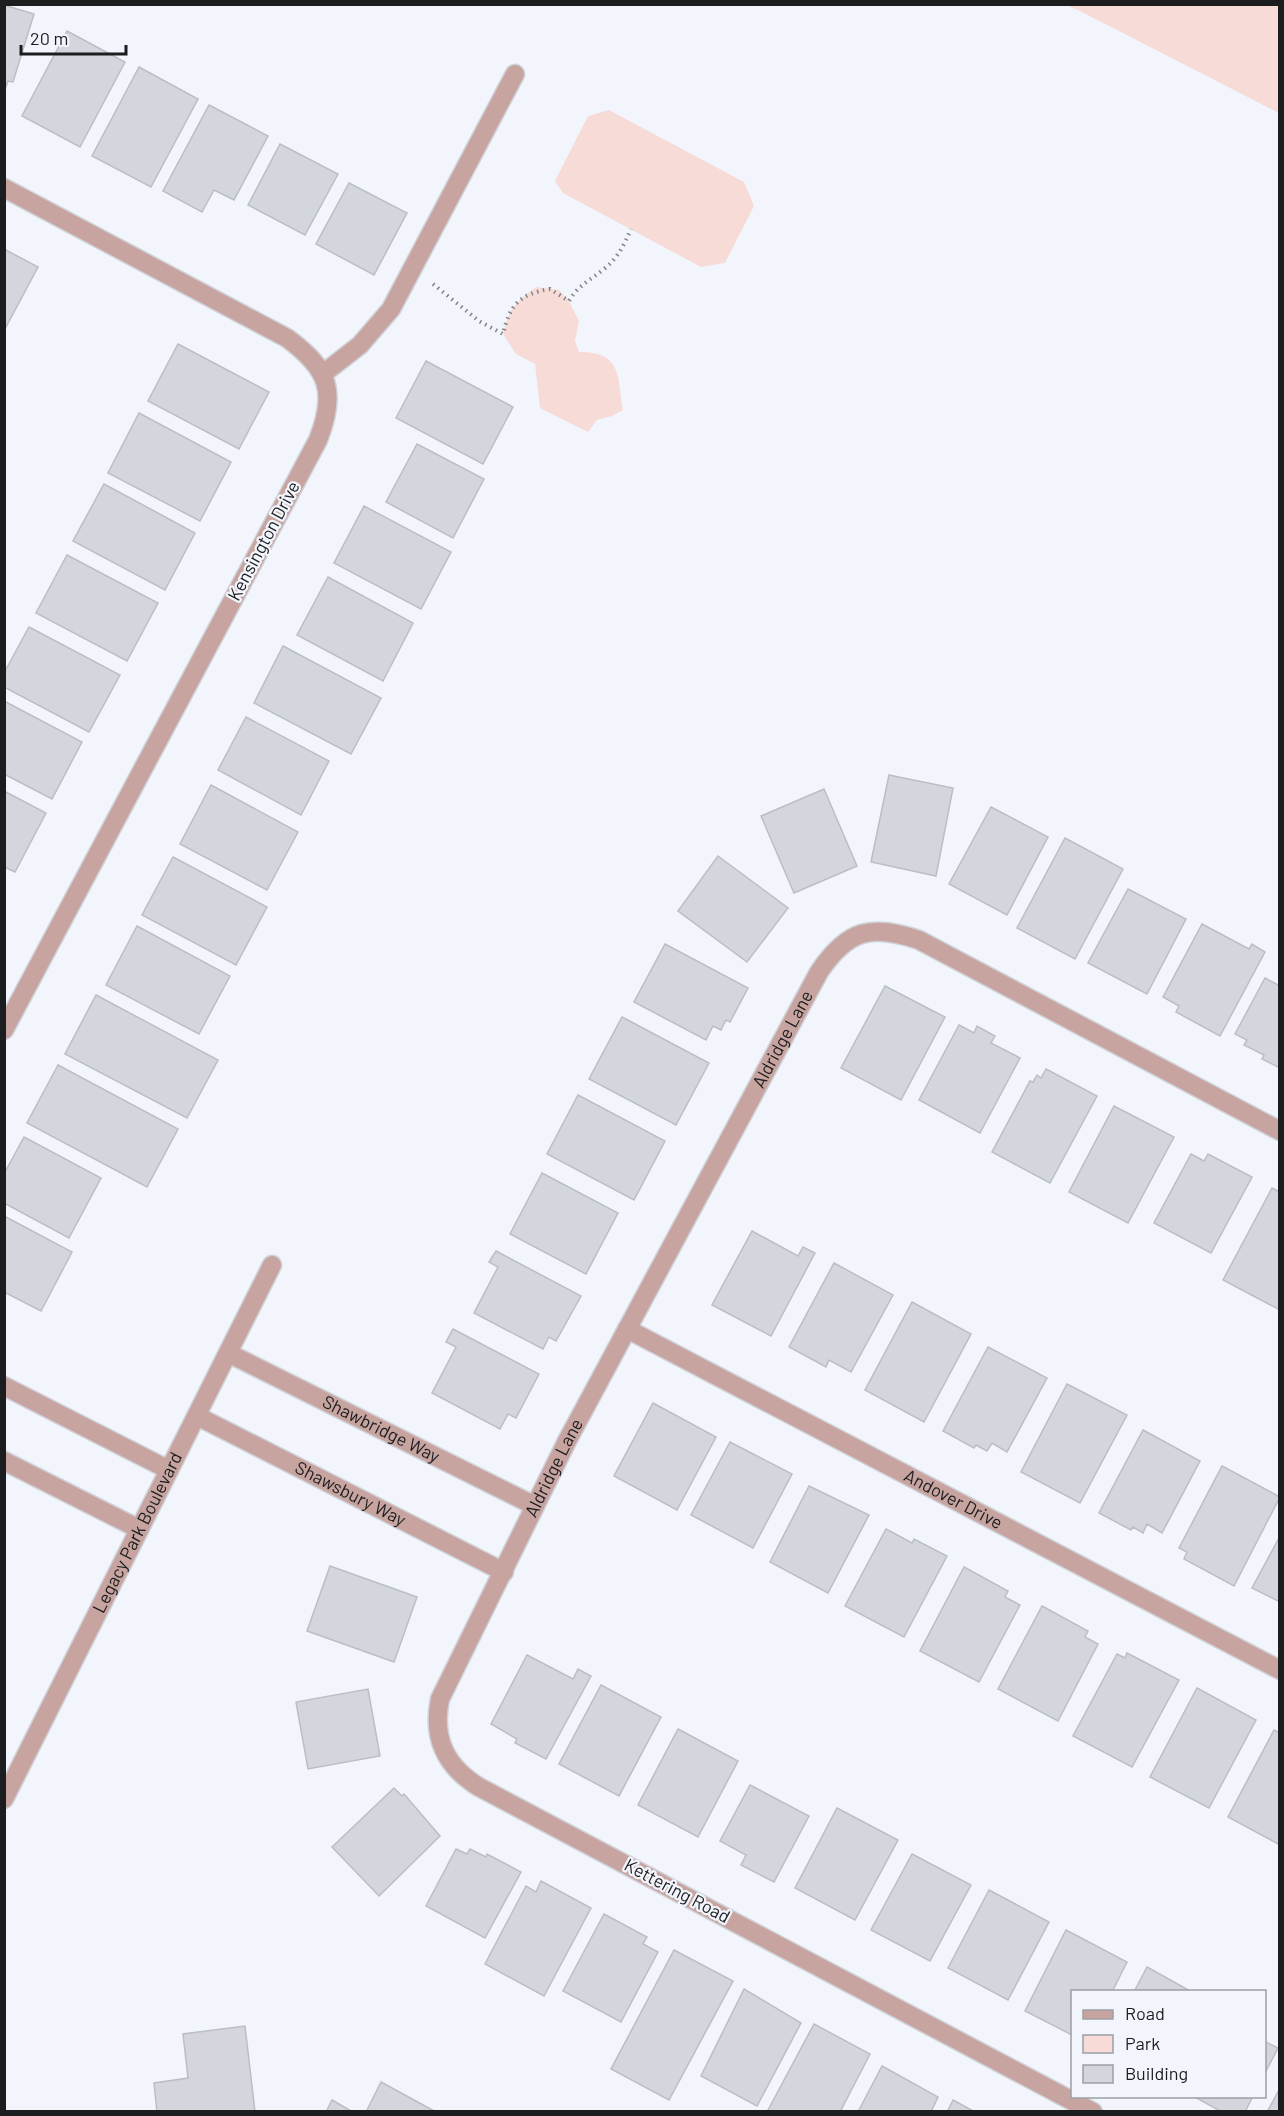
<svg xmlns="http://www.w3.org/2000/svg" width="1284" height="2116" font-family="Barlow,sans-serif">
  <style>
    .green { fill: #f6dbd7 }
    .building { fill: #d3d6dc; stroke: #bbbec5; stroke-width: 1.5 }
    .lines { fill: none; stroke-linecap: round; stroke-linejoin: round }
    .lane-casing { stroke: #d0d2d9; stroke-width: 21 }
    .street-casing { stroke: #d0d2d9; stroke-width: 21 }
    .path { stroke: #818387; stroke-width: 4; stroke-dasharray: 1.5 4.5; stroke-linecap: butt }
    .lane { stroke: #c7a49f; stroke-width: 18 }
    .street { stroke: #c7a49f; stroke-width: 18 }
    .labels { text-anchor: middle; stroke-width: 4.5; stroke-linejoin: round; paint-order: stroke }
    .street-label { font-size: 18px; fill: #1c1d1f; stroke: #f2f5fc }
  </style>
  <rect width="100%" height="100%" fill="#f2f5fc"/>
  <g class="green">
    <path d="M1066,5H1279V113L1078,10Z"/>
    <path d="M609,110L744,182L754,206L725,263L701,267L563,193L555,181L588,116Z"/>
    <path d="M536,287L559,290L569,301L579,321L575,341L579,352C622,352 617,375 623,410L612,416L597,420L588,432L540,408L535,364L516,354L503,334C509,309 515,302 536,287Z"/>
  </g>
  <g class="building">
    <path d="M4,5L34,14L13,82L8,81L4,92Z"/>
    <path d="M67,31L125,62L80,147L22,116Z"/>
    <path d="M139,67L198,99L151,187L92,156Z"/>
    <path d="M209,105L268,136L234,200L214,190L202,212L163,191Z"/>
    <path d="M280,144L338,174L305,235L248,205Z"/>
    <path d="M349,183L407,213L374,275L316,244Z"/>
    <path d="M4,249L38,267L6,327L4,326Z"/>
    <path d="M178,344L269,392L239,449L148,401Z"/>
    <path d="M426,361L513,407L483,464L396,418Z"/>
    <path d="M139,413L231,462L200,521L108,473Z"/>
    <path d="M417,444L484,479L453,538L386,502Z"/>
    <path d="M104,484L195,533L165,590L73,541Z"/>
    <path d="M364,506L451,552L421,609L334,563Z"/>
    <path d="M67,555L158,603L127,661L36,613Z"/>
    <path d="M328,577L413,623L383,681L297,635Z"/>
    <path d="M29,627L120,675L89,732L4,687V673Z"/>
    <path d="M283,646L381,698L351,754L254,703Z"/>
    <path d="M4,701L82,742L52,799L4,774Z"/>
    <path d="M246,717L329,761L301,815L218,770Z"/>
    <path d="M889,775L953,788L936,876L871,862Z"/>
    <path d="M211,785L298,832L267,890L180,844Z"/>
    <path d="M824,789L857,866L794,893L761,816Z"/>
    <path d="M4,791L46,813L15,872L4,867Z"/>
    <path d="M991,807L1048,837L1007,915L949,884Z"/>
    <path d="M1065,838L1123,869L1075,959L1017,928Z"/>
    <path d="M718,856L788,908L747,962L678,911Z"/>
    <path d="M173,857L267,907L236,965L142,915Z"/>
    <path d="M1128,889L1186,919L1147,994L1088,963Z"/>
    <path d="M1202,924L1249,949L1252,944L1265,952L1220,1036L1176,1012L1179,1006L1163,997Z"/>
    <path d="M137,926L230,976L199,1034L106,985Z"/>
    <path d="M665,944L748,988L730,1022L726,1020L721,1030L713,1026L706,1040L634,1002Z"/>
    <path d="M1265,978L1280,986V1068L1262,1059L1264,1055L1244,1045L1247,1040L1235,1034Z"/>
    <path d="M885,986L945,1017L901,1100L841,1068Z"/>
    <path d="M96,995L218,1060L187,1118L65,1054Z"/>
    <path d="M622,1017L709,1063L676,1125L589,1079Z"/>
    <path d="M959,1025L974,1033L977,1026L995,1036L991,1043L1020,1058L980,1133L919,1100Z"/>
    <path d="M58,1065L178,1129L147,1187L27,1123Z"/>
    <path d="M1046,1069L1097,1096L1050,1183L992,1152L1030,1081L1033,1082L1037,1075L1041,1078Z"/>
    <path d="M578,1095L665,1141L634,1200L547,1154Z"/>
    <path d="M1114,1106L1174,1137L1128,1223L1069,1192Z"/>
    <path d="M24,1137L101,1178L69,1238L4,1203V1174Z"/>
    <path d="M1191,1154L1204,1161L1208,1154L1252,1177L1211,1253L1154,1223Z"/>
    <path d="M542,1173L618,1213L586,1274L510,1234Z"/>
    <path d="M1272,1188L1280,1192V1310L1223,1280Z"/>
    <path d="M4,1216L72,1252L41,1311L4,1292Z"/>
    <path d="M752,1231L798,1256L803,1247L815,1253L771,1336L712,1305Z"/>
    <path d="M496,1251L581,1296L556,1341L549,1337L543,1349L474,1313L498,1267L489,1262Z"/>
    <path d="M834,1263L893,1295L851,1372L829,1360L826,1367L789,1347Z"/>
    <path d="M912,1302L971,1334L924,1422L865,1390Z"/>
    <path d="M453,1329L539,1374L516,1418L508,1414L500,1429L432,1393L456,1347L446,1342Z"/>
    <path d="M988,1347L1047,1378L1007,1452L992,1443L987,1451L976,1445L974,1448L943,1431Z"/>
    <path d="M1067,1384L1127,1415L1080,1503L1021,1472Z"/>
    <path d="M653,1403L716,1437L677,1510L614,1476Z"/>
    <path d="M1143,1430L1200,1461L1162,1533L1147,1524L1143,1533L1133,1527L1131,1530L1099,1513Z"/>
    <path d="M730,1442L792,1474L753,1548L691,1515Z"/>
    <path d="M1222,1466L1280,1497L1234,1586L1184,1559L1187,1552L1179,1548Z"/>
    <path d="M809,1486L869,1515L828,1593L770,1562Z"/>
    <path d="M886,1529L912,1543L914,1539L947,1556L904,1637L845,1606Z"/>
    <path d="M1280,1536V1602L1252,1588Z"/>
    <path d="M330,1566L417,1597L394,1662L307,1631Z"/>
    <path d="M964,1567L1008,1591L1005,1597L1020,1605L979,1682L920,1651Z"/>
    <path d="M1042,1606L1088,1631L1085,1637L1098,1644L1058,1721L998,1689Z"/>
    <path d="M1127,1653L1179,1680L1132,1767L1073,1736L1117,1654L1125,1658Z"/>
    <path d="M527,1655L573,1679L578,1669L591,1676L546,1759L515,1743L517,1739L491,1724Z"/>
    <path d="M601,1685L661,1717L619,1796L559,1764Z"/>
    <path d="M1197,1688L1256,1720L1209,1808L1150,1777Z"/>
    <path d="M368,1689L380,1756L308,1769L296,1702Z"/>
    <path d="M678,1729L738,1761L698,1837L638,1805Z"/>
    <path d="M1274,1730L1280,1733V1845L1228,1817Z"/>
    <path d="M750,1785L809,1816L774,1882L741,1865L746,1855L720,1841Z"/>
    <path d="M394,1788L402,1796L404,1794L440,1836L379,1896L332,1847Z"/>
    <path d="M837,1808L898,1840L855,1920L795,1888Z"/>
    <path d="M456,1849L467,1854L470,1849L486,1857L487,1854L521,1872L485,1938L426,1906Z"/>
    <path d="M912,1854L971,1885L930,1961L871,1930Z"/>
    <path d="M541,1881L591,1908L544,1996L485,1964L526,1886L536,1892Z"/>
    <path d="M989,1890L1049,1922L1008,2000L948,1968Z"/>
    <path d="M604,1914L647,1937L643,1944L658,1952L621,2022L563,1991Z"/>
    <path d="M1066,1930L1127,1962L1112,1992H1072V2035L1025,2011Z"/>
    <path d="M674,1950L733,1981L669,2100L611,2069Z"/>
    <path d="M1147,1967L1192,1992H1134Z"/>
    <path d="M744,1989L801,2023L757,2106L701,2076Z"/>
    <path d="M814,2024L870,2054L840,2112H767Z"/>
    <path d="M245,2026L255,2112H157L154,2083L188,2078L183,2034Z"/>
    <path d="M1264,2041L1278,2048L1264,2075Z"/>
    <path d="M882,2066L938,2097L931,2112H858Z"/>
    <path d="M381,2082L436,2112H366Z"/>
    <path d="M1280,2088V2112H1267Z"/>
    <path d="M1193,2096H1253L1245,2112H1222Z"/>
    <path d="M332,2100L353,2112H326Z"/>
    <path d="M953,2100L975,2112H947Z"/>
  </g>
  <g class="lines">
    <g class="lane-casing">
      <path id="lane" d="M324,373L360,345L391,309L515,74"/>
    </g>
    <g class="street-casing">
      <g id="street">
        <path d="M4,188L287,338C329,369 337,392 318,440L4,1030"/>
        <path id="s1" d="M627,1329L1280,1670"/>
        <path id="s2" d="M228,1353L535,1506"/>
        <path d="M4,1386L169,1470"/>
        <path id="s3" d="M197,1416L504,1572"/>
        <path d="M4,1461L139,1529"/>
        <path id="s4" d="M4,1799L272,1265"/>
        <path id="s5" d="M1093,2112L479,1787C445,1766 432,1738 440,1699L567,1441L819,972C848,929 871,924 919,940L1280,1131"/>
      </g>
    </g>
    <path class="path" d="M433,284L479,321L503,334C510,304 520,294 550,289L569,301C578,285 591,280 604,269C618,258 624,245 631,229"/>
    <use href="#lane" class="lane"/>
    <use href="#street" class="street"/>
  </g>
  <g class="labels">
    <g class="street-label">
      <text transform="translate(264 541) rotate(-62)" y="6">Kensington Drive</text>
      <text dy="6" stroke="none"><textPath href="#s5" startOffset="1542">Aldridge Lane</textPath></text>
      <text dy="6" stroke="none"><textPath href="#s2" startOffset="171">Shawbridge Way</textPath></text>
      <text dy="6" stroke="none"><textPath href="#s5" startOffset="1056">Aldridge Lane</textPath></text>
      <text dy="6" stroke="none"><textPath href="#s3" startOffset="172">Shawsbury Way</textPath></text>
      <text dy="6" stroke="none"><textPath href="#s1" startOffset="368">Andover Drive</textPath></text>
      <text dy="6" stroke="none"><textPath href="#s4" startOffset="298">Legacy Park Boulevard</textPath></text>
      <text transform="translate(677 1891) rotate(28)" y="6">Kettering Road</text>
    </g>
  </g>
  <rect width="1284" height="2116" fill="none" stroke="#1c1d1f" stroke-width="12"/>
  <rect x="1071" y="1990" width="195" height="108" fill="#f2f5fc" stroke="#9c9fa4" stroke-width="1.5"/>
  <rect x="1083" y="2010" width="30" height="9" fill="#c7a49f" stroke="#9c9fa4" stroke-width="1.5"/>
  <text x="1125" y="2020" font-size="18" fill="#1c1d1f">Road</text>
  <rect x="1083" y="2035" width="30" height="18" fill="#f6dbd7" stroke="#9c9fa4" stroke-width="1.5"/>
  <text x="1125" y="2050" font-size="18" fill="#1c1d1f">Park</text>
  <rect x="1083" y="2065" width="30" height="18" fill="#d3d6dc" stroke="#9c9fa4" stroke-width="1.5"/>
  <text x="1125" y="2080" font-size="18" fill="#1c1d1f">Building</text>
  <path d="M21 45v9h105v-9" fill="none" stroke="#1c1d1f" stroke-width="3"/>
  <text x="30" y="45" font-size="18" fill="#1c1d1f" stroke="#f2f5fc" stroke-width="4.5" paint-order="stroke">20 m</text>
</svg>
